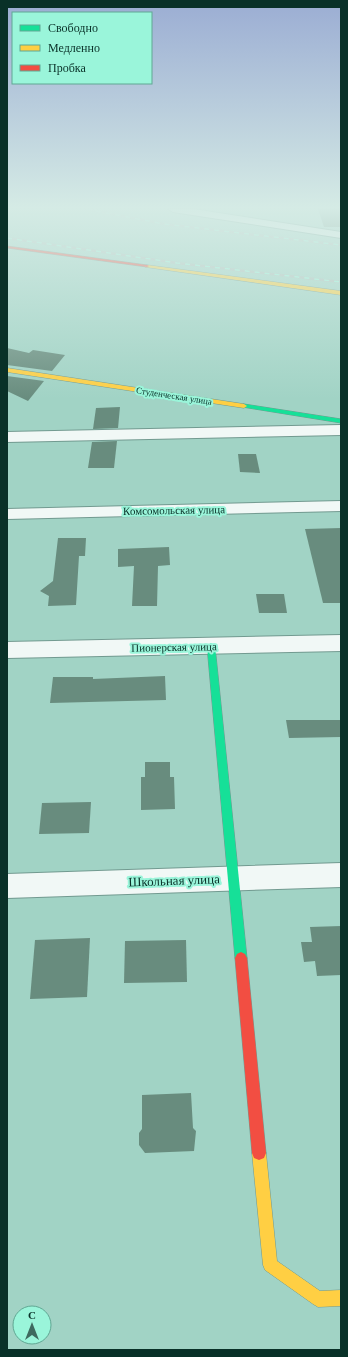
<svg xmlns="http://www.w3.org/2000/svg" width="348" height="1357" font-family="'Times New Roman',serif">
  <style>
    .building { fill: #688c7e }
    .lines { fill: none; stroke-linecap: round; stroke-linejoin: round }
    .street-casing { stroke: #729a90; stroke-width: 2 }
    .fast-casing { stroke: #729a90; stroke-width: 1 }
    .slow-casing { stroke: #729a90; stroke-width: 1 }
    .jam-casing { stroke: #729a90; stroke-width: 1 }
    .street { fill: #f1f8f6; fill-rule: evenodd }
    .fast { fill: #16e098; fill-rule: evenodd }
    .slow { fill: #ffcf43; fill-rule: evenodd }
    .jam { fill: #f24e42; fill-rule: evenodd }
    .rail-casing { stroke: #b2c1bc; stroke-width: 2.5 }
    .rail { stroke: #9af5da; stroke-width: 1.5; stroke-dasharray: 5; stroke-linecap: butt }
    .labels { text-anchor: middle; stroke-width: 4; stroke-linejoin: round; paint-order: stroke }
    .far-street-label { font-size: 9px; fill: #093128; stroke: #9af5da }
    .street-label { font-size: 11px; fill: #093128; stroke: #9af5da }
    .near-street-label { font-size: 13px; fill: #093128; stroke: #9af5da }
  </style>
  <rect width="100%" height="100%" fill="#a1d3c5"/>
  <g class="building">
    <path d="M318,209H341V227H324Z"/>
    <path d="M7,348L29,353L33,350L65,355L52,371L7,365Z"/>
    <path d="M7,376L44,381L28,401L7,391Z"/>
    <path d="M120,407L118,428L93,429L96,408Z"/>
    <path d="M117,441L114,468H88L92,442Z"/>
    <path d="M238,454H256L260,473L240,472Z"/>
    <path d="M341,528V603H323L305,529Z"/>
    <path d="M58,538H86L85,556H79L76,605L48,606L49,596L40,591L53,581Z"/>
    <path d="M169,547L170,565L158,566L157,606H132L134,566L118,567V549Z"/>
    <path d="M256,594H284L287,613H259Z"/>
    <path d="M165,676L166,700L50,703L53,677H93V679Z"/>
    <path d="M286,720H341V737L289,738Z"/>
    <path d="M145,762H170V777H174L175,809L141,810V777H145Z"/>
    <path d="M91,802L89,833L39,834L42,803Z"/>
    <path d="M341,926V975L317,976L315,961L304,962L301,942H312L310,927Z"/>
    <path d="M90,938L87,997L30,999L35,940Z"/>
    <path d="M186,940L187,982L124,983L125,941Z"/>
    <path d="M191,1093L193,1128L196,1131L194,1151L145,1153L139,1145V1133L142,1129V1095Z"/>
  </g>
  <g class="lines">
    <g class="street-casing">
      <g id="street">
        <path d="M168,209H193L341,232V238L173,212Z"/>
        <path d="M341,425V435L7,442V432Z"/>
        <path d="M341,501V511L7,519V509Z"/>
        <path d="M341,635V651L7,658V642Z"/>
        <path d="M341,863V887L7,898V874Z"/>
      </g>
    </g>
    <g class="fast-casing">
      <g id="fast">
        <path d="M244,404L341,419V423L242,407L241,406Z"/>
        <path d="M211,643L215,646L247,958L245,962L241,964L237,962L235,958L207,646Z"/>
      </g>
    </g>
    <g class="slow-casing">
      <g id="slow">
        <path d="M147,265L341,291V295L145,267V266Z"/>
        <path d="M7,368L244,404L247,406L244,408L7,372Z"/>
        <path d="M259,1146L264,1148L266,1153L277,1261L320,1291L341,1290V1306L318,1307L313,1304L265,1270L263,1265L252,1153L254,1148Z"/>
      </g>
    </g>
    <g class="jam-casing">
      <g id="jam">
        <path d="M7,246L147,265L149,266L147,267L7,248Z"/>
        <path d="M241,952L245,954L247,958L266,1153L264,1158L259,1160L254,1158L252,1153L235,958L237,954Z"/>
      </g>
    </g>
    <use href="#street" class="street"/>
    <use href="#fast" class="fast"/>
    <use href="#slow" class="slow"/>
    <use href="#jam" class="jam"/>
    <g class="rail-casing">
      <g id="rail">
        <path d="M86,209L164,224L341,245"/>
        <path d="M7,238L177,263L341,282"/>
      </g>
    </g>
    <use href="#rail" class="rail"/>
  </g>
  <linearGradient id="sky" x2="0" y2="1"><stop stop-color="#9badd3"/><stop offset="0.52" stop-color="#d5ebe5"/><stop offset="1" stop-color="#d5ebe5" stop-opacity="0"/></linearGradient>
  <rect width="348" height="399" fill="url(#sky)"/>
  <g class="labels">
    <g class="far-street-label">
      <text transform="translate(174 396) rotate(9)" y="3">Студенческая улица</text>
    </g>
    <g class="street-label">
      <text transform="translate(174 510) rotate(-1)" y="4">Комсомольская улица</text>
      <text transform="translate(174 647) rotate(-1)" y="4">Пионерская улица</text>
    </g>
    <g class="near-street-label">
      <text transform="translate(174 880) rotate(-2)" y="5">Школьная улица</text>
    </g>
  </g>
  <rect width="348" height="1357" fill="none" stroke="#093128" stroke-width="16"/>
  <rect x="12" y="12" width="140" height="72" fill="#9af5da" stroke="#60a793"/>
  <rect x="20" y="25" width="20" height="6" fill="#16e098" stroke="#60a793"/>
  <text x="48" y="32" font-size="12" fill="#093128">Свободно</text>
  <rect x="20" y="45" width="20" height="6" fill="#ffcf43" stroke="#60a793"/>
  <text x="48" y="52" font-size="12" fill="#093128">Медленно</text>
  <rect x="20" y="65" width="20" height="6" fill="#f24e42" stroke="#60a793"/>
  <text x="48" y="72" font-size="12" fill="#093128">Пробка</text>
  <g transform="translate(32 1325)"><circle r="19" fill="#9af5da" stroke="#60a793"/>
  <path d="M0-3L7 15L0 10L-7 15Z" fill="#3e6a5f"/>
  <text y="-6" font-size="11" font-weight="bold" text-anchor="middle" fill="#093128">С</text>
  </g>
</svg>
